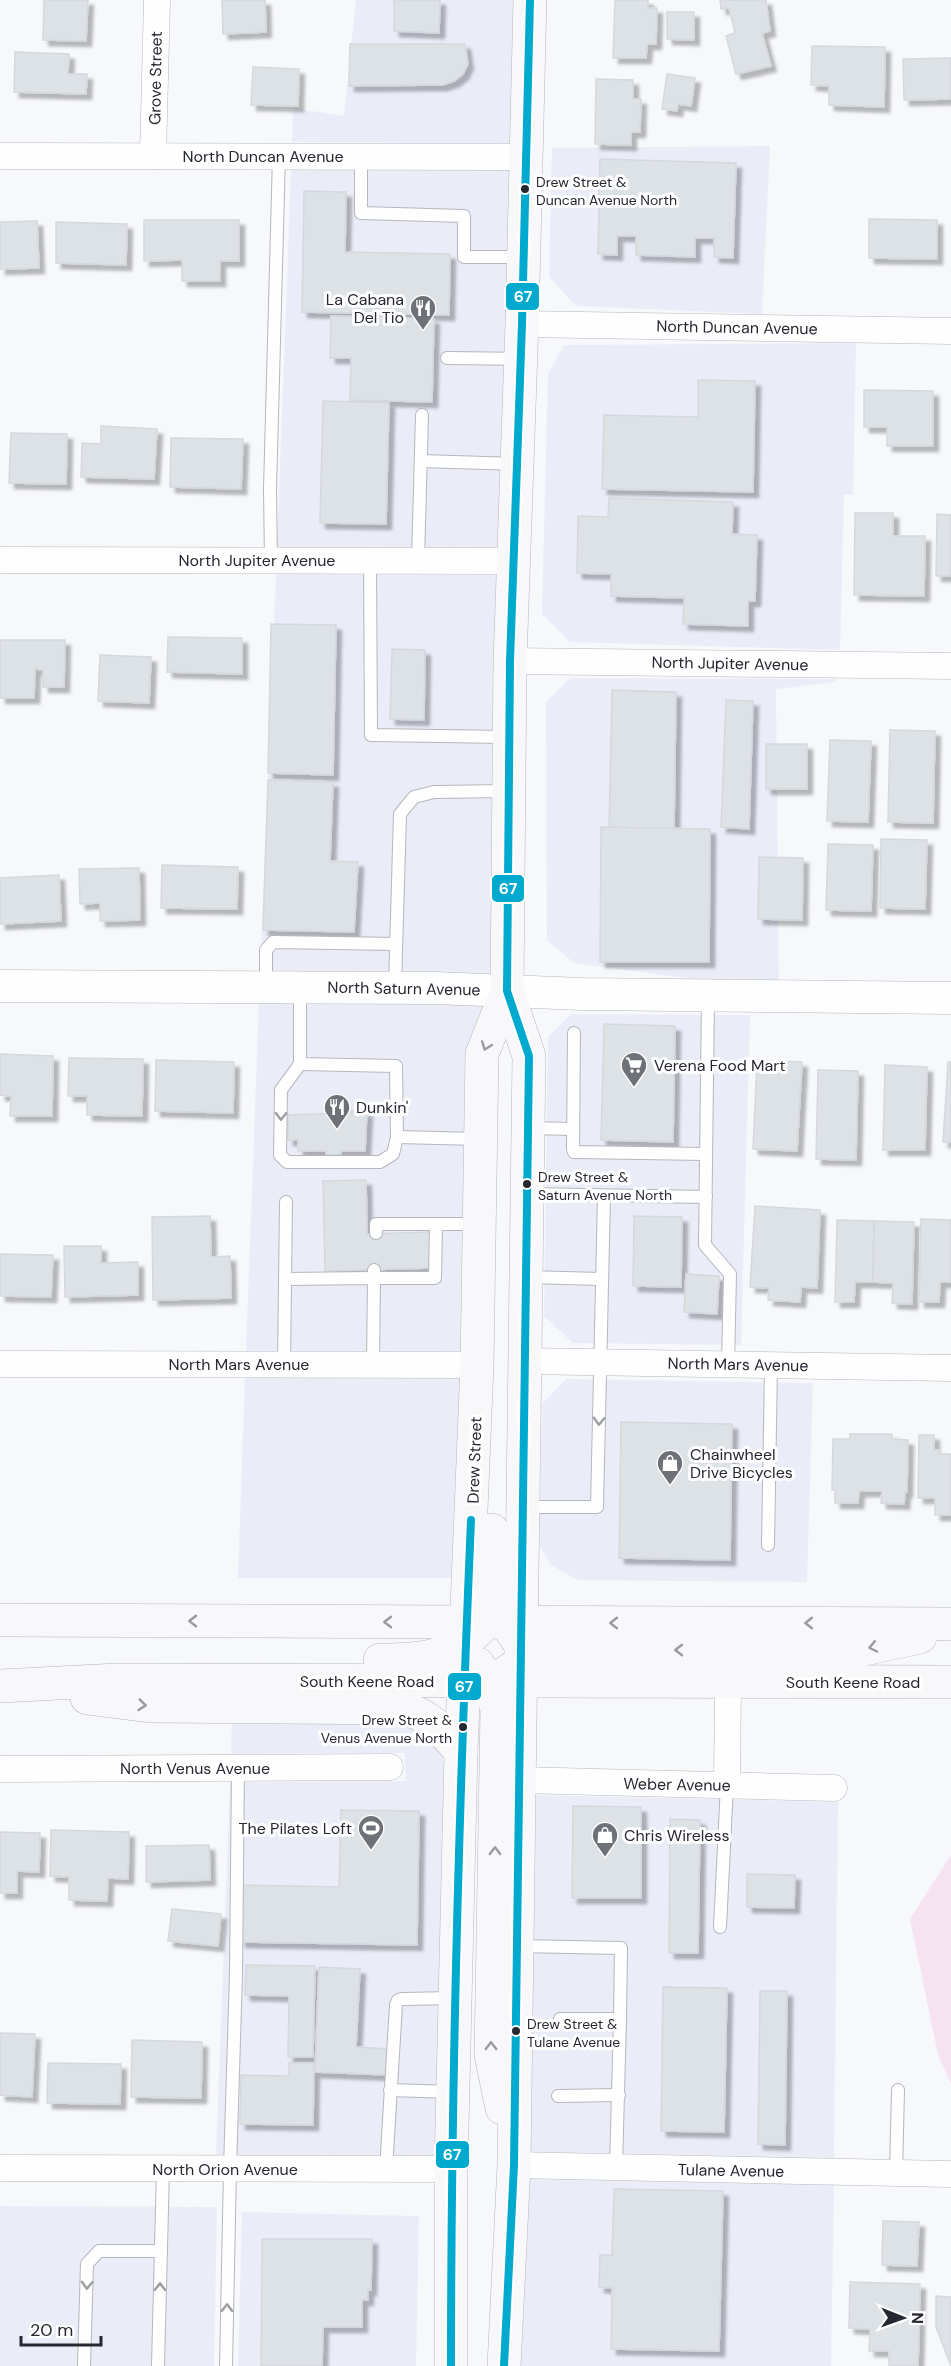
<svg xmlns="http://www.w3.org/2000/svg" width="951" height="2366" font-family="'DM Sans',sans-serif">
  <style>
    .built { fill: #eaedf8 }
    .green { fill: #f5e3f2 }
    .building { fill: #dde2e7; stroke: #d5d9dd; stroke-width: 1.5; filter: url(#shadow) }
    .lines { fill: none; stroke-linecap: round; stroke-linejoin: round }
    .service-casing { stroke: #b5b7bc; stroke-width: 14 }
    .minor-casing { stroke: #b5b7bc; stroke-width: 27 }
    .tertiary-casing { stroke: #b5b7bc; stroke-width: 33 }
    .secondary-casing { stroke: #b5b7bc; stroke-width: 34 }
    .service { stroke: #fefefe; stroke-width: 12 }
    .minor { stroke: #fefefe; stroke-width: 26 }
    .tertiary { stroke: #fefefe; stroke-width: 32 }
    .secondary { stroke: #f8f7fa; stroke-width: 33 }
    .bus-1-casing { stroke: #fff; stroke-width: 12 }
    .bus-1 { stroke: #00a9ce; stroke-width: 8 }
    .oneway { stroke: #9a9aa0 }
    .oneway2 { stroke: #9d9ea2 }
    .bus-dot { fill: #262831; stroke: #fff; stroke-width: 2 }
    .labels { text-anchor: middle; stroke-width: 6; stroke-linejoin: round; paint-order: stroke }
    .bus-label { font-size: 14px; fill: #262831; stroke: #fff; text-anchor: start }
    .street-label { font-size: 16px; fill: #262831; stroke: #fff }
    .poi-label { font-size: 16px; fill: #262831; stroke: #fff; text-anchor: start }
    .line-badge { stroke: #fff; stroke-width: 2 }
    .badge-label { font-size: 16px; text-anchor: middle; font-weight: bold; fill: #fff }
  </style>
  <defs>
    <filter id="shadow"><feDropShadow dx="5.5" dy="5.5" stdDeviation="1.5" flood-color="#0004"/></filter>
  </defs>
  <rect width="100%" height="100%" fill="#f7f8fb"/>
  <g class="built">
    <path d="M356,0H514L511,143L292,142L293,108L344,116Z"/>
    <path d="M770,146L762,314L576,306L549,277L552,148Z"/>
    <path d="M291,170H510L499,547H277Z"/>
    <path d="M856,343L853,495H844L840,650L570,642L542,614L548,374L564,345Z"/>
    <path d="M276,574L498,575L492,977L260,973Z"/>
    <path d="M570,678L835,679V682L776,689L779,982L708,981L574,963L547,940L546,702Z"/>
    <path d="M259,1001L486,1004L464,1263L461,1264L464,1276L462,1351H246Z"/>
    <path d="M571,1014L750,1015L741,1345L573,1343L544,1316L548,1037Z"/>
    <path d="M245,1378H461L454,1578H238Z"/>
    <path d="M566,1379L813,1383L807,1582L577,1580L551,1565L539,1545L542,1404Z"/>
    <path d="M232,1720L411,1724L444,1754L442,1761L445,1762L436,2156L216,2155L230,1782L406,1781L405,1753L231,1754Z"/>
    <path d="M536,1795L838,1802L834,2158L530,2152Z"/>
    <path d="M529,2179L834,2185L831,2366H519Z"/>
    <path d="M0,2206L217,2207L214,2366H0Z"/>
    <path d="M242,2212L419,2216L416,2366H238Z"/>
  </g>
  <path class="green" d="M951,1855V2084L938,2055L910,1919Z"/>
  <g class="building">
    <path d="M44,0H88L86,41L43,40Z"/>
    <path d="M222,0H265L266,32L223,34Z"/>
    <path d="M394,0H440L439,33L394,31Z"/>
    <path d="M615,0H648V8H657L656,44H647L646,58H613Z"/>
    <path d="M720,0H766L770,31L762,33L771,66L736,74L726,36L735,33L729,8L721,9Z"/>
    <path d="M667,12H694V40L667,39Z"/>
    <path d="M350,44H465L468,64L463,74L454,81L443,85L349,86Z"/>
    <path d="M812,46L885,47L884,107L829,105V86L811,85Z"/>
    <path d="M15,52L69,54L68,74H87L86,94L14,92Z"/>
    <path d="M951,58V99L904,100L903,59Z"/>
    <path d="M253,67L299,69L298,106L251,105Z"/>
    <path d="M667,74L695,78L691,106L678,104L677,111L662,109Z"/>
    <path d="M596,79L633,80V99H641L640,132H631V145L595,144Z"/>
    <path d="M600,159L736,163L733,258L714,257V238H695V257L636,255V236H617V255L598,254Z"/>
    <path d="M304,191L346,192L345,252L450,254L449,315L302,312Z"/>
    <path d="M869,219L937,220V259L869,258Z"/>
    <path d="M144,220H239V261H220V281H182V260L144,261Z"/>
    <path d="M37,221L39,268L0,269V222Z"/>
    <path d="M56,222L127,224L126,265L56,263Z"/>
    <path d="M331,316L434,319L432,402L350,400L351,358H330Z"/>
    <path d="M698,380L755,381L753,492L602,489L604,415L698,417Z"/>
    <path d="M864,390L933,391V446H887V427H864Z"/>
    <path d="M323,401L389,403L386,524L320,523Z"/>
    <path d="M101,426L157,429L154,479L81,477L82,443L101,444Z"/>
    <path d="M11,433L67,434L66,484L9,483Z"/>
    <path d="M171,438L243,439L241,489L170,487Z"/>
    <path d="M609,498L733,502L732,534L757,535L755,601H748V626L683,624L684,598L611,596V574L577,573L578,516L608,517Z"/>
    <path d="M855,513H893V536H925L924,596L854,595Z"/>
    <path d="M937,514L951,515V576H936Z"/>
    <path d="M271,624L336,625L333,775L268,773Z"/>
    <path d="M168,637L242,638V674L167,672Z"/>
    <path d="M0,640H65L64,687H43V670L35,669L34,698H0Z"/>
    <path d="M392,649L425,650L424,720L390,719Z"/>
    <path d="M100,655L151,657L149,703L98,701Z"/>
    <path d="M612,690L676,692L674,829L609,828Z"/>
    <path d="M726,700L753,701L749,829L721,827Z"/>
    <path d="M890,730L935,731L933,823L888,822Z"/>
    <path d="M830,740L871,741L868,822L827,821Z"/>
    <rect x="766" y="744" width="41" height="45"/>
    <path d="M268,780L333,782L330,861L358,862L354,932L263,930Z"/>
    <path d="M601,827L710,829L709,962H600Z"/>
    <path d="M881,839L927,840L925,909L880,908Z"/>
    <path d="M828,844L873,845L871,911L826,910Z"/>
    <path d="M759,857L803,858L802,920L758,919Z"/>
    <path d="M162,865L238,867L237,909L161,908Z"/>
    <path d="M139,868L140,920L100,921V903L80,904L79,869Z"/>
    <path d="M59,875L61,921L0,924V878Z"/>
    <path d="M604,1024L675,1026L673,1142L601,1140Z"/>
    <path d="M0,1054L53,1056L52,1116H10L11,1096L0,1095Z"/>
    <path d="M69,1058L143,1059L142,1116L87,1115V1096H68Z"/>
    <path d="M156,1060L234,1062L233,1113L155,1111Z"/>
    <path d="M757,1060L802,1062L797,1151L753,1149Z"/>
    <path d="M948,1062H951V1142H943Z"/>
    <path d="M885,1065L927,1067L925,1150H883Z"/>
    <path d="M818,1070L858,1071L856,1160L816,1159Z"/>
    <path d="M351,1111H367L365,1151H341V1154L326,1155V1151H298V1140H288V1115L351,1113Z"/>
    <path d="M366,1180L367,1234L431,1232V1268L325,1271L323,1181Z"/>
    <path d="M755,1206L820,1210L817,1288L801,1287L800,1302L768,1300L769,1288L750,1287Z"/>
    <path d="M210,1216L211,1257L230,1256L231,1298L153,1300L152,1217Z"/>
    <path d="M634,1216L682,1217L681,1287L633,1286Z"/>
    <path d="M921,1219L951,1220V1282H940L939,1302H919Z"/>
    <path d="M837,1220L874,1221L873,1282H855L854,1302H835Z"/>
    <path d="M874,1221L914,1222L912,1304L892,1303L893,1283L873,1282Z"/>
    <path d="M64,1246H101V1263L138,1262V1295L65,1297Z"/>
    <path d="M0,1254L53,1255L51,1297L0,1296Z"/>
    <path d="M686,1274L719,1276L717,1314L684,1312Z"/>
    <path d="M621,1422L732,1424L730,1560L619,1558Z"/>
    <path d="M850,1434H892V1439L908,1440L907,1492H905L904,1504L881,1503L882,1491H859L858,1503H835V1490H832L833,1439H850Z"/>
    <path d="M919,1435H934V1450H940L939,1454H951V1515H935V1498H918Z"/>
    <path d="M573,1806L641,1807V1898H572Z"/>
    <path d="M341,1810L419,1811L417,1945L240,1942L241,1885L339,1887Z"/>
    <path d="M670,1819L700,1820L698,1953H669Z"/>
    <path d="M51,1830L129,1832L128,1879L108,1878L107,1901L69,1900V1877L50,1876Z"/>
    <path d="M0,1832L40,1833L39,1872L17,1871V1893H0Z"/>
    <path d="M209,1845L210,1880L146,1882V1846Z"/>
    <path d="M747,1874L795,1875L794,1908L747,1907Z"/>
    <path d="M172,1909L221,1914L218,1946L168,1941Z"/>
    <path d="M246,1965L315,1966L313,2057H288L289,1996L245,1995Z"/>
    <path d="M319,1967L360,1969L356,2047L389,2049L387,2075L315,2072Z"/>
    <path d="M663,1987L727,1988L724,2132L661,2131Z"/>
    <path d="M760,1991H787L785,2145L758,2144Z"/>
    <path d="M0,2033L35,2034L32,2097L0,2095Z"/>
    <path d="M132,2040L202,2042L201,2098L131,2097Z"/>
    <path d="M48,2063L121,2064L120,2104L47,2103Z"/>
    <path d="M289,2063H314L313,2125L240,2124L241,2075L289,2076Z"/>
    <path d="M614,2189L723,2191L719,2351L611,2349L612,2288L599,2287L600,2255H612Z"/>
    <path d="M883,2221L919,2222L917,2266L882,2265Z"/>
    <path d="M262,2239H372L371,2290H368V2300H362V2327H323L322,2366H261Z"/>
    <path d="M850,2282L920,2284L918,2366H889V2351H869L870,2329L849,2328Z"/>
    <path d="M936,2296L951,2297V2366L936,2327Z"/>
  </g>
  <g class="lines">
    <g class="service-casing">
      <g id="service">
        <path d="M361,156V213L464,216V257H523"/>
        <path d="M447,358L520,359"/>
        <path d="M421,461L516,464"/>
        <path d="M271,560L270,489L279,156"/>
        <path d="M370,561L371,735L508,737"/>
        <path d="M418,561L422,415"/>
        <path d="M266,986V950L273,942L396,944"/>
        <path d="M395,986L400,814L414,797L434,792L508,791"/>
        <path d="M300,987V1064L396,1066L397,1137L480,1139"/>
        <path d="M708,996L705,1245L730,1274L728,1364"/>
        <path d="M574,1033L573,1149L574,1152L706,1154"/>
        <path d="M300,1064L281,1090L280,1155L287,1162H380L393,1154L397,1137"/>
        <path d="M529,1128L573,1129"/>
        <path d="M527,1194L706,1197"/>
        <path d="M376,1233V1224H478"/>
        <path d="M374,1270V1278H435L436,1224"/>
        <path d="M526,1277L602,1279"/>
        <path d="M285,1279L374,1278L373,1365"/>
        <path d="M284,1365L286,1202"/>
        <path d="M524,1507H597L604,1196"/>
        <path d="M768,1545L771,1365"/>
        <path d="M720,1927L727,1785"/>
        <path d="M518,1946L621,1948L620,2019H560"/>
        <path d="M390,2090L452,2092"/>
        <path d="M558,2096L619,2095"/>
        <path d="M616,2167L620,2019"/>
        <path d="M386,2170L396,2005L398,2000L402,1999L454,1998"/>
        <path d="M896,2173L898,2090"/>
        <path d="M84,2366L87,2264L99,2251H161"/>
        <path d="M158,2366L163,2169"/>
        <path d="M226,2366L230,2169L236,1974L238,1768"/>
      </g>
    </g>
    <g class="minor-casing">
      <g id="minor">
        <path d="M0,156L527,157"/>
        <path d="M153,156L157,0"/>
        <path d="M522,324L951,331"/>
        <path d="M0,560L514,561"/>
        <path d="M510,661L951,666"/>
        <path d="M524,1361L951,1368"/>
        <path d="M0,1364L477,1365"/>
        <path d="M0,1769L390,1767"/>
        <path d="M520,1780L834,1788"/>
        <path d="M727,1785L728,1681"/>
        <path d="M514,2165L949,2174"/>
        <path d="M0,2168L451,2169"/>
      </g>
    </g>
    <g class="tertiary-casing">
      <path id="tertiary" d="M0,986L434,988L582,994L951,998"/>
    </g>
    <g class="secondary-casing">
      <g id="secondary">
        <path d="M492,1530C491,1568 493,1607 516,1638"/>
        <path d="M0,1620L951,1624"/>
        <path d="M380,1660C421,1660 448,1658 479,1630"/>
        <path d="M478,1664L488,1681L497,1709L491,2055L502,2108"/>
        <path d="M505,1673C530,1655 545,1653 575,1649L855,1651L920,1637"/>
        <path d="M0,1686L118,1680L951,1682"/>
        <path d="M87,1698L150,1706L402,1708C429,1714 443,1731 461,1752"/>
        <path d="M451,2366V2169L461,1752L477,1365L482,1054L507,991"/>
        <path d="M504,2366L514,2165L529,1056L507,991L510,661L522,324L530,0"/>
      </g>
    </g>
    <use href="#service" class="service"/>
    <use href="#minor" class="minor"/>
    <use href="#tertiary" class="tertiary"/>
    <use href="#secondary" class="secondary"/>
    <g class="bus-1-casing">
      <g id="bus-1">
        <path d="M451,2366C451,2084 459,1802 471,1520"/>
        <path d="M504,2366L514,2165L529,1056L507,991L510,661L522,324L530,0"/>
      </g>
    </g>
    <use href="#bus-1" class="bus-1"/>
  </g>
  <defs><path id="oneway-chevron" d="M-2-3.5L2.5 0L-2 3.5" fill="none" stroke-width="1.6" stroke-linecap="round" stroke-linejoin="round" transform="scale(1.5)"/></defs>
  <g class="oneway">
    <use href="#oneway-chevron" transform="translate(486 1046) rotate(110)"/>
    <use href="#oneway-chevron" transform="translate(193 1621) rotate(-180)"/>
    <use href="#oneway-chevron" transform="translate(388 1622) rotate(-180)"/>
    <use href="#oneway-chevron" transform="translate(614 1623) rotate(-180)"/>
    <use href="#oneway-chevron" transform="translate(809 1623) rotate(-180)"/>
    <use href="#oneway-chevron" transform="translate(873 1647) rotate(168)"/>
    <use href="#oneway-chevron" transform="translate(679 1650) rotate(-180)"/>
    <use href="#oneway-chevron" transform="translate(142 1705) rotate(6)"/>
    <use href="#oneway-chevron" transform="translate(495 1851) rotate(-89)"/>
    <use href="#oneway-chevron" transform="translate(491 2046) rotate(-90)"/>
  </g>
  <g class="oneway2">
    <use href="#oneway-chevron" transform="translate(281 1116) rotate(91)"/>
    <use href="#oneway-chevron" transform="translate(599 1421) rotate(92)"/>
    <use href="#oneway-chevron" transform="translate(87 2285) rotate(92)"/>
    <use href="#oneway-chevron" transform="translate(160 2287) rotate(-89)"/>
    <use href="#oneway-chevron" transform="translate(227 2308) rotate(-89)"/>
  </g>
  <defs>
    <g id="restaurant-pin" transform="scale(1.35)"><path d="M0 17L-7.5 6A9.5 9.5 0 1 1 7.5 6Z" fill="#6f7178" stroke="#fff"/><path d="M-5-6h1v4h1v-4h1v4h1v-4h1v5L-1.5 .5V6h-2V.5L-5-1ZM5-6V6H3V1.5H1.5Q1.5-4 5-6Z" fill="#fff"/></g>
    <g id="supermarket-pin" transform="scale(1.35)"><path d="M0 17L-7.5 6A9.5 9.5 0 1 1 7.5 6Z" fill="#6f7178" stroke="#fff"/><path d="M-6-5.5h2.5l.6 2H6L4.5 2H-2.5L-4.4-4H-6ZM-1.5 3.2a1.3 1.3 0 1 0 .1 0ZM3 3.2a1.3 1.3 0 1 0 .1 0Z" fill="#fff"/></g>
    <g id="shop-pin" transform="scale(1.35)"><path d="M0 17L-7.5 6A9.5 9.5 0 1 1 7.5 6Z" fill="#6f7178" stroke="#fff"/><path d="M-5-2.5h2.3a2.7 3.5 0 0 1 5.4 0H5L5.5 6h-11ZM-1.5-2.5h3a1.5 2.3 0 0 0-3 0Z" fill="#fff"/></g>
    <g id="stadium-pin" transform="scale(1.35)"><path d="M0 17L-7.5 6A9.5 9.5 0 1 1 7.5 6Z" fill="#6f7178" stroke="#fff"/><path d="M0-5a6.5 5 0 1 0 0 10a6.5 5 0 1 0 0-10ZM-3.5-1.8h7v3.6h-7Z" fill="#fff"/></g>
  </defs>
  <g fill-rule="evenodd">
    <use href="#restaurant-pin" x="423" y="308"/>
    <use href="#supermarket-pin" x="634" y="1065"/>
    <use href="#restaurant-pin" x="337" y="1107"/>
    <use href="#shop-pin" x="670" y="1463"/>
    <use href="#stadium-pin" x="371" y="1828"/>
    <use href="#shop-pin" x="605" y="1835"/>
  </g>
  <g class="bus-dot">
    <circle cx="525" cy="189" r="5"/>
    <circle cx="527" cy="1184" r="5"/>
    <circle cx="463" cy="1727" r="5"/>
    <circle cx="516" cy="2031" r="5"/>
  </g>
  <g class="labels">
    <g class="bus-label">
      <text x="536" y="187">Drew Street &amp;<tspan x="536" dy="18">Duncan Avenue North</tspan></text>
      <text x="538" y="1182">Drew Street &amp;<tspan x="538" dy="18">Saturn Avenue North</tspan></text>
      <text x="452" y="1725" text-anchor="end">Drew Street &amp;<tspan x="452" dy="18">Venus Avenue North</tspan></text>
      <text x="527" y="2029">Drew Street &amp;<tspan x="527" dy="18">Tulane Avenue</tspan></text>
    </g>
    <g class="street-label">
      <text transform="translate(155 78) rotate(-89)" y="6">Grove Street</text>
      <text x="263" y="162">North Duncan Avenue</text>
      <text transform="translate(737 327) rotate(1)" y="6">North Duncan Avenue</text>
      <text x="257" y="566">North Jupiter Avenue</text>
      <text transform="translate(730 663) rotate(1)" y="6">North Jupiter Avenue</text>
      <text transform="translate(404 988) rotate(1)" y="6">North Saturn Avenue</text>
      <text x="239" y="1370">North Mars Avenue</text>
      <text transform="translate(738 1364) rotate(1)" y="6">North Mars Avenue</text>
      <text transform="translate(474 1460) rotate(-88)" y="6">Drew Street</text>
      <text x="367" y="1687">South Keene Road</text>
      <text x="853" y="1688">South Keene Road</text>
      <text x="195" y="1774">North Venus Avenue</text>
      <text transform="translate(677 1784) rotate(1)" y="6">Weber Avenue</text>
      <text x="225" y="2175">North Orion Avenue</text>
      <text transform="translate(731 2170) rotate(1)" y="6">Tulane Avenue</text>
    </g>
    <g class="poi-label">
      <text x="404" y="305" text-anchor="end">La Cabana<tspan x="404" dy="18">Del Tio</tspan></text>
      <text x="654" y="1071">Verena Food Mart</text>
      <text x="356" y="1113">Dunkin'</text>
      <text x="690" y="1460">Chainwheel<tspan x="690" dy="18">Drive Bicycles</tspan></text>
      <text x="352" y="1834" text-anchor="end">The Pilates Loft</text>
      <text x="624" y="1841">Chris Wireless</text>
    </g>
  </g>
  <g class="line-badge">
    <rect x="505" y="282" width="35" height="29" rx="6" fill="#00a9ce"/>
    <rect x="491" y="874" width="34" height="29" rx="6" fill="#00a9ce"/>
    <rect x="447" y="1672" width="35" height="29" rx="6" fill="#00a9ce"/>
    <rect x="435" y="2140" width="35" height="29" rx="6" fill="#00a9ce"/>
  </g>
  <g class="badge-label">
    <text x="523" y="302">67</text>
    <text x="508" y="894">67</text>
    <text x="464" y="1692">67</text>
    <text x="452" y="2160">67</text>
  </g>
  <g transform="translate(903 2318) rotate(91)" stroke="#ffffff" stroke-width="4.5" paint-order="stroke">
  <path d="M0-4.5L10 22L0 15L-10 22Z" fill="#262831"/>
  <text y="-9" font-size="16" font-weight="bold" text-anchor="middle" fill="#262831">N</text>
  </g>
  <path d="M21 2336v9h80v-9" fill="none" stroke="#262831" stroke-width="3"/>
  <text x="30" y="2336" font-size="18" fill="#262831" stroke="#ffffff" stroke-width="4.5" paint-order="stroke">20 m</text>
</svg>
